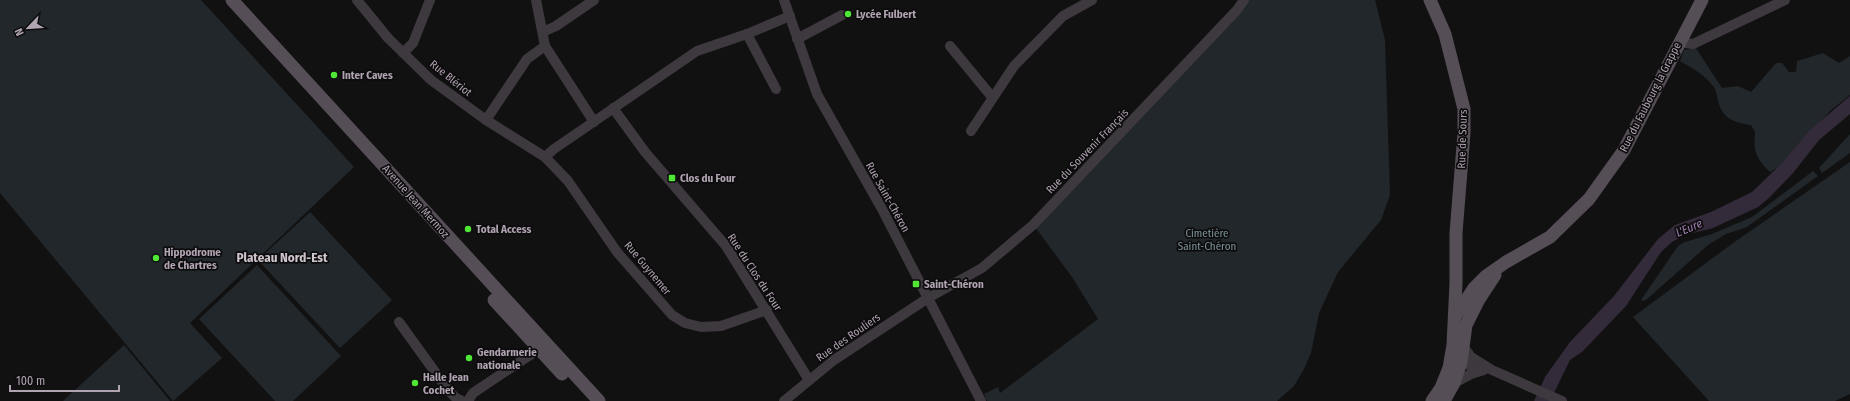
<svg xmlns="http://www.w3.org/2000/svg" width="1850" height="401" font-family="'Fira Sans Condensed',sans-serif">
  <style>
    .green { fill: #21272a }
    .water { fill: #342b3a }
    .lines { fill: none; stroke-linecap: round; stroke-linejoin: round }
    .minor { stroke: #3e393e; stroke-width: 10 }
    .major { stroke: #564e56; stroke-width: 13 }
    .poi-dot { fill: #4fe635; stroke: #0d0c0d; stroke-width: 1.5 }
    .labels { text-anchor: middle; stroke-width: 3.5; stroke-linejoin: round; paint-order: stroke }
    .poi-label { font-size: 11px; font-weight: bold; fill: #b0a3b2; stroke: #0d0c0d; text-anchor: start }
    .street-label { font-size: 11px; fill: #b0a3b2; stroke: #0d0c0d }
    .park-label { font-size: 11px; fill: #7b949c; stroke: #0d0c0d }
    .water-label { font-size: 12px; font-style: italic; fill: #9b7bac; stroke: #0d0c0d }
    .quarter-label { font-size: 13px; font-weight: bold; fill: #cec4ce; stroke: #0d0c0d }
  </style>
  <rect width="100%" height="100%" fill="#121112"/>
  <g class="green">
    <path d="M0,0H201L354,167L190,323L222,358L173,401L0,193Z"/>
    <path d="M1249,0H1375L1385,40L1390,195L1381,220L1338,272L1319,313L1311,353L1304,369L1294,386L1277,401H987L984,394L998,387L1000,393L1098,319L1072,277L1035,227Z"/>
    <path d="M1696,48L1722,88L1738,86L1751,92L1776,63H1782L1789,72H1796L1797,61L1823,53L1839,63L1850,56V95L1830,111L1787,162L1770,172C1756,159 1753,150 1755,132L1751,125C1733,122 1723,119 1718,101C1717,96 1716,89 1713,86C1705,75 1692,68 1680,61L1684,50Z"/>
    <path d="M1850,134V153L1822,173L1819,168Z"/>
    <path d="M1850,162V394L1835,401H1709L1633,317L1733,243Z"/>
    <path d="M1813,171L1818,176L1747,227L1726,234L1708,245L1646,300L1643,301L1641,300L1678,246L1685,242L1712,234L1752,217Z"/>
    <path d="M310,212L392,300L340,348L258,260Z"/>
    <path d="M257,265L341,356L293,401H275L199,319Z"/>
    <path d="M124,345L170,401H63Z"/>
  </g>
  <path class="water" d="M1850,96V114L1819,140L1793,173L1769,198L1758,207L1713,228L1685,235L1672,242L1661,252L1626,306L1582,352L1570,360L1550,401H1534L1545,377L1570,342L1614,296L1658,239L1675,225L1711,212L1752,192L1782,163L1810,130Z"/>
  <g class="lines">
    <g class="minor">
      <path d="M357,0L388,38L431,80L486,120L545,157L568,181L617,252L672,315L685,323L701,327L721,326L767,310"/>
      <path d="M536,0L545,46L594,122"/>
      <path d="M784,0L817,94L882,209L981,401"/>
      <path d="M543,32L556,26L594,0"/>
      <path d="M747,34L776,89"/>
      <path d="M797,39L842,15"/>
      <path d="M1679,42L1693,44L1785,0"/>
      <path d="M950,46L992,97"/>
      <path d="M403,53L413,43L430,0"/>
      <path d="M613,108L645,152L726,246L809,380"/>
      <path d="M486,120L527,59L545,46"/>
      <path d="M971,131L1014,66L1063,16L1092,0"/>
      <path d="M545,157L554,149L697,51L747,34L790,16"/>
      <path d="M399,322L448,390L456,398L462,401"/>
      <path d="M1463,346L1471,357L1492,370L1562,401"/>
      <path d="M1458,356L1461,362L1482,370"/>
      <path d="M1454,383L1471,374L1484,370"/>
      <path d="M468,401L473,393L545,345"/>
      <path d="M784,401L834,360L928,298L982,268L1033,225L1237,10L1244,0"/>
    </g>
    <g class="major">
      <path d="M232,0L599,401"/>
      <path d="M1430,0L1445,34L1464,109V133L1456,233V283L1453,345L1449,368L1441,388L1432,401"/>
      <path d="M494,300L562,374"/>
      <path d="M1455,317L1474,288L1486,276L1506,262L1550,237L1589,199L1624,150L1702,0"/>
      <path d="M1444,401L1454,383L1461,362L1466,325L1478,301L1495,275"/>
    </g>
  </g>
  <g class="poi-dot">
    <circle cx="848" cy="14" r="4"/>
    <circle cx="334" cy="75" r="4"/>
    <rect x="668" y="174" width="8" height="8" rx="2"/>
    <circle cx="468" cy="229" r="4"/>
    <circle cx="156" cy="258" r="4"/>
    <rect x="912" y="280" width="8" height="8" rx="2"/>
    <circle cx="469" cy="358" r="4"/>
    <circle cx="415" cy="383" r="4"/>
  </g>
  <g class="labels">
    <g class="poi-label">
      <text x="856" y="18">Lycée Fulbert</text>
      <text x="342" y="79">Inter Caves</text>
      <text x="680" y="182">Clos du Four</text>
      <text x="476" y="233">Total Access</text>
      <text x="164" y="256">Hippodrome<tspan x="164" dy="13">de Chartres</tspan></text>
      <text x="924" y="288">Saint-Chéron</text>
      <text x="477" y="356">Gendarmerie<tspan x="477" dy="13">nationale</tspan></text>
      <text x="423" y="381">Halle Jean<tspan x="423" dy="13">Cochet</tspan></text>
    </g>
    <g class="street-label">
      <text transform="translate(451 78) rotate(39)" y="4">Rue Blériot</text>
      <text transform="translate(1650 97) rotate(-63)" y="4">Rue du Faubourg la Grappe</text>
      <text transform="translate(1462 139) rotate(-88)" y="4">Rue de Sours</text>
      <text transform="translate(1087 151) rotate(-46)" y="4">Rue du Souvenir Français</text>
      <text transform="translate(888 197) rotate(61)" y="4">Rue Saint-Chéron</text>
      <text transform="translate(416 201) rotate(48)" y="4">Avenue Jean Mermoz</text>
      <text transform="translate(648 268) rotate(50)" y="4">Rue Guynemer</text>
      <text transform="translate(755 272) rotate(57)" y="4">Rue du Clos du Four</text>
      <text transform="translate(848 337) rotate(-35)" y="4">Rue des Rouliers</text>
    </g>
    <g class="park-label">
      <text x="1207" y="237">Cimetière<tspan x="1207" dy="13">Saint-Chéron</tspan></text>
    </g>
    <g class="water-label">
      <text transform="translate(1689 228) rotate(-23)" y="4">L'Eure</text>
    </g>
    <g class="quarter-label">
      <text x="282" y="262">Plateau Nord-Est</text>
    </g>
  </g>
  <g transform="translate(28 28) rotate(245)" stroke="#0d0c0d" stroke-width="3" paint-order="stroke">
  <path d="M0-3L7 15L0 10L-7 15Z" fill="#b0a3b2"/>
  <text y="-6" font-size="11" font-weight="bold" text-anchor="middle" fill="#b0a3b2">N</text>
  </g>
  <path d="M10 385v6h109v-6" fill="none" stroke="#b0a3b2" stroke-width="2"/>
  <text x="16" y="385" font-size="12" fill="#b0a3b2" stroke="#0d0c0d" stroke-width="3" paint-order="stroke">100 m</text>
</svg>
